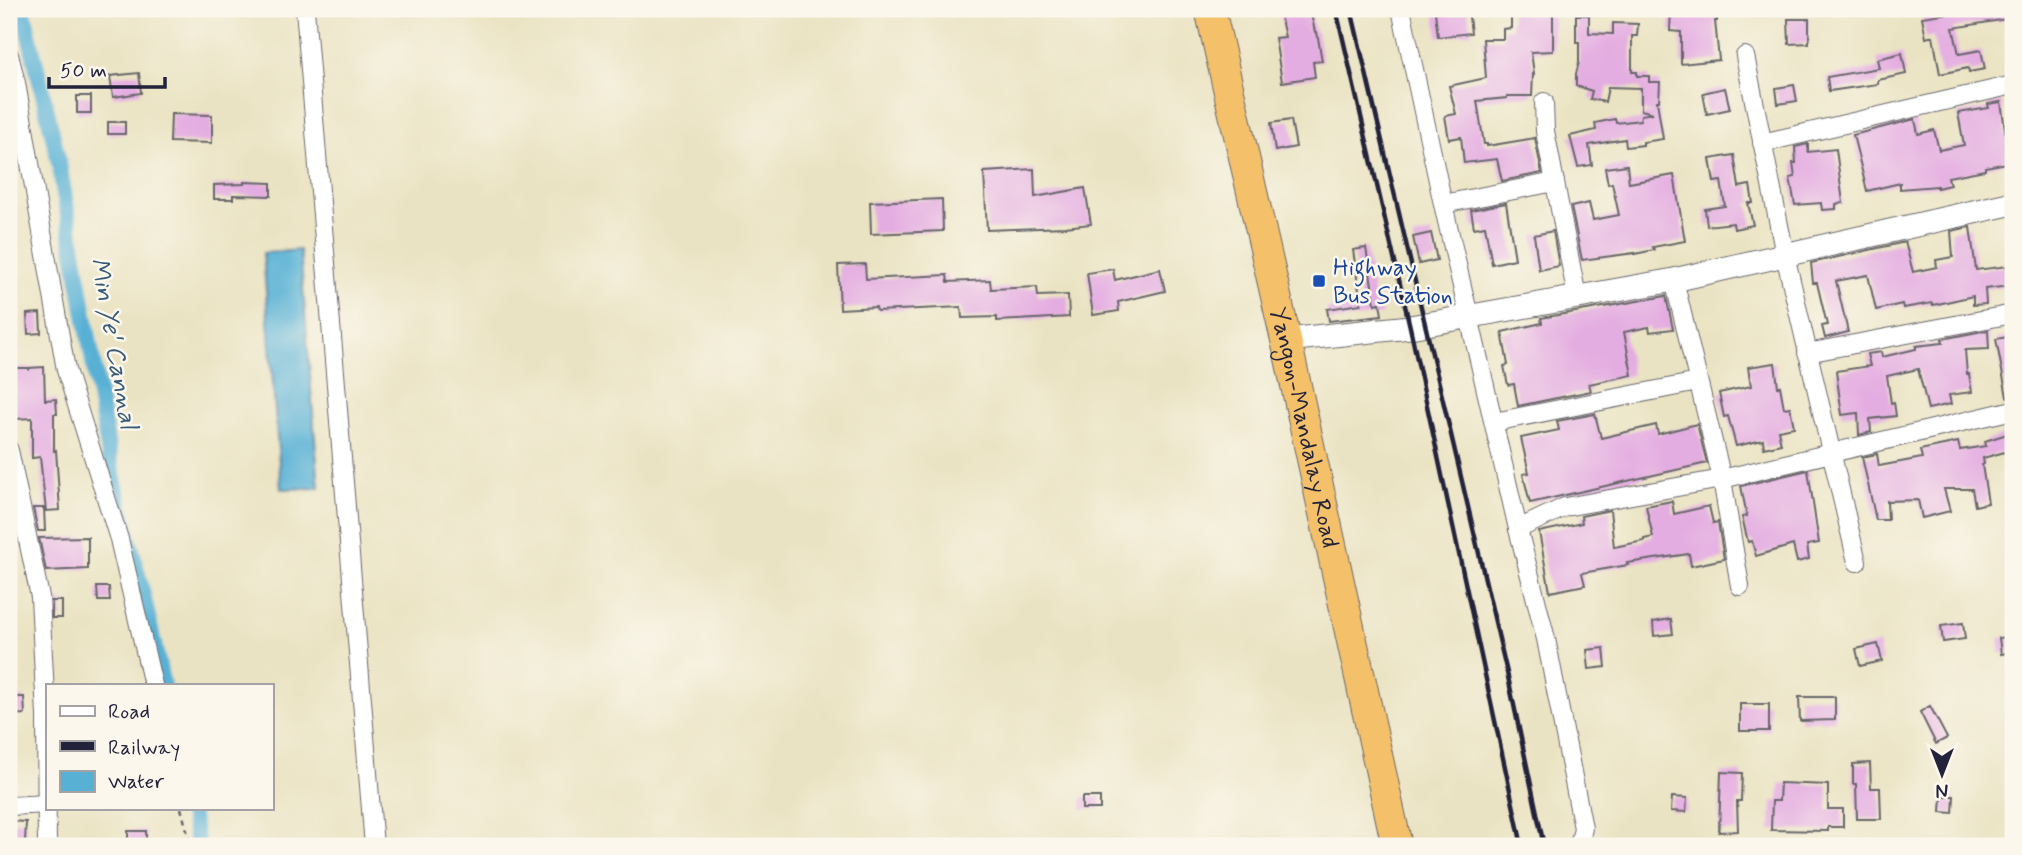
<svg xmlns="http://www.w3.org/2000/svg" width="2022" height="855" font-family="Mynerve,sans-serif">
  <style>
    .water { fill: #58b1d5; stroke: #3d6a88; stroke-width: 2 }
    .lines { fill: none; stroke-linecap: round; stroke-linejoin: round }
    .canal { stroke: #58b1d5; stroke-width: 16 }
    .building { fill: #e4ade1 }
    .minor-casing { stroke: #68666b; stroke-width: 20 }
    .tertiary-casing { stroke: #68666b; stroke-width: 25 }
    .trunk-casing { stroke: #68666b; stroke-width: 32 }
    .path { stroke: #68666b; stroke-width: 2.5; stroke-dasharray: 5 5; stroke-linecap: butt }
    .minor { stroke: #fff; stroke-width: 18 }
    .tertiary { stroke: #fff; stroke-width: 23 }
    .trunk { stroke: #f4c16a; stroke-width: 30 }
    .rail { stroke: #22223b; stroke-width: 4.5 }
    .transit-dot { fill: #1a4fb4; stroke: #fbf7ec; stroke-width: 2.5 }
    .labels { text-anchor: middle; stroke-width: 5; stroke-linejoin: round; paint-order: stroke }
    .transit-label { font-size: 24px; fill: #164399; stroke: #fbf7ec; text-anchor: start }
    .street-label { font-size: 24px; fill: #22223b; stroke: #fbf7ec }
    .water-label { font-size: 26px; font-style: italic; fill: #385b79; stroke: #fbf7ec }
  </style>
  <rect width="100%" height="100%" fill="#fbf7ec"/>
  <filter id="ink" filterUnits="userSpaceOnUse"><feTurbulence type="fractalNoise" baseFrequency=".0143" numOctaves="2"/><feDisplacementMap in="SourceGraphic" scale="14" xChannelSelector="R" yChannelSelector="G"/><feConvolveMatrix kernelMatrix="1 2 1 2 8 2 1 2 1" color-interpolation-filters="sRGB"/></filter>
  <filter id="wash" filterUnits="userSpaceOnUse"><feTurbulence type="fractalNoise" baseFrequency=".00686" numOctaves="4" result="noise"/><feDisplacementMap in="SourceGraphic" scale="28" xChannelSelector="R" yChannelSelector="G"/><feGaussianBlur stdDeviation="1.57" result="paint"/><feColorMatrix in="noise" values="0 0 0 0 0 0 0 0 0 0 0 0 0 0 0 0 0 1.4 0 .05"/><feComposite in="paint" operator="in"/></filter>
  <g filter="url(#wash)">
    <rect width="100%" height="100%" fill="#eae3c3"/>
    <path class="water" d="M300,250L319,488L281,489L263,253Z"/>
    <g class="lines">
      <g class="canal">
        <path d="M23,9L58,158L112,472L144,599L163,685"/>
        <path d="M190,808L198,846"/>
      </g>
    </g>
    <g id="blocks">
      <g class="building">
        <path d="M1286,9H1310L1315,32H1317L1322,61L1313,62L1315,77L1282,82L1275,38L1285,37L1279,10Z"/>
        <path d="M1456,9H1468L1471,33L1438,37L1435,12Z"/>
        <path d="M1511,9H1553V51L1531,52L1534,74H1533L1532,96H1507V98L1477,101L1484,144H1487V146L1535,138L1542,173L1502,181L1497,159L1464,163L1461,137L1449,139L1445,116L1456,114L1449,86L1486,78L1483,39H1503V29L1511,28Z"/>
        <path d="M1671,9H1717V21H1715L1719,60L1681,64V32L1670,31Z"/>
        <path d="M1976,9H2013V18L1953,28L1959,54L1981,50L1985,69L1969,72L1968,68L1940,74L1933,36L1926,38L1922,17Z"/>
        <path d="M1576,15H1589V33L1613,34V23L1638,24L1637,36H1632V72H1637V76H1649V82H1660L1659,101H1657L1663,139L1643,142V145L1626,147L1625,139L1589,145L1592,165L1578,167L1570,136L1596,130L1595,123L1615,119L1616,123L1640,120L1641,115L1653,113L1641,110V88L1608,87L1605,102L1590,99L1592,91L1576,86V74L1579,62V42H1576Z"/>
        <path d="M1788,19H1809V43L1789,44Z"/>
        <path d="M1902,53L1906,74L1878,80V84L1829,91L1827,77L1879,68L1877,59Z"/>
        <path d="M139,73L141,93L113,97L110,76Z"/>
        <path d="M1794,85L1797,101L1778,104L1776,88Z"/>
        <path d="M1725,88L1730,109L1707,114L1703,93Z"/>
        <rect x="77" y="96" width="14" height="17"/>
        <path d="M2001,102L2006,136H2009L2013,162L1985,167V170L1948,177L1950,185L1937,188V186L1900,189V183L1867,191L1853,135L1915,119L1918,134L1934,130L1939,150L1964,145L1958,113L1989,108L1988,104Z"/>
        <path d="M171,114L212,115V143L170,142Z"/>
        <path d="M1291,120L1296,147L1275,151L1271,123Z"/>
        <rect x="108" y="122" width="17" height="12"/>
        <path d="M1808,144V152L1836,149L1843,203L1836,204V209L1822,210L1821,203L1795,205L1790,178L1795,177L1793,163H1796L1795,147Z"/>
        <path d="M1734,155L1739,187L1750,185L1753,203H1748L1753,225L1734,229L1733,223L1707,226L1705,209L1725,206L1721,181L1714,182L1710,159Z"/>
        <path d="M1627,165L1629,183L1674,175L1685,241L1653,247L1654,250L1635,254V253L1582,260L1571,207L1589,203L1593,220L1619,215L1612,183L1608,184L1605,168Z"/>
        <path d="M1034,169L1035,197L1085,188L1091,224L1065,227L987,230L984,172Z"/>
        <path d="M244,182L271,183V196L233,195V199H214V185L244,184Z"/>
        <path d="M942,199L943,231L871,234L870,202Z"/>
        <path d="M1506,203L1515,259L1492,264L1485,226L1474,228L1471,210Z"/>
        <path d="M1970,227L1976,270L2008,266L2011,286L1985,289L1986,304L1973,305V296L1933,305L1932,303L1903,308L1902,304L1876,310L1868,275L1836,281L1848,332L1825,338L1822,326L1827,325L1817,283H1813L1811,263L1905,242L1913,272L1937,267L1936,260L1953,257L1951,231Z"/>
        <path d="M1553,231L1559,266L1539,270L1534,235Z"/>
        <path d="M1431,233L1437,260L1419,264L1413,237Z"/>
        <path d="M1366,248L1375,304L1380,303L1382,315L1329,321L1327,309L1361,304L1353,250Z"/>
        <path d="M865,264L866,279L947,275L948,282L990,280L991,289L1037,287L1038,296L1068,295L1069,317L997,321V317L962,318L961,307L877,311L876,307L840,309L838,265Z"/>
        <path d="M1113,269L1115,280L1160,269L1165,291L1118,302L1119,311L1093,315L1087,273Z"/>
        <path d="M1666,296L1673,329L1650,332L1649,327L1624,332L1632,375L1589,384L1591,391L1518,406L1514,384L1508,385L1504,366L1508,365L1502,332L1542,323L1541,318Z"/>
        <path d="M40,313L41,333L28,334L27,314Z"/>
        <path d="M1988,330L1989,349L1965,350L1967,374H1969L1972,392L1949,395L1951,404L1928,409L1918,369L1887,376L1891,403L1894,402L1896,416L1870,419L1871,432L1859,435L1858,413L1842,415L1836,371L1870,366L1867,354L1881,352L1882,357L1916,349V346L1943,343L1942,339Z"/>
        <path d="M2013,336V396L2007,397L1996,339Z"/>
        <path d="M1775,363L1778,387L1780,386L1784,408L1790,407L1794,427L1778,430L1781,444L1764,448L1763,440L1736,446L1728,416L1724,417L1719,393L1751,386L1748,367Z"/>
        <path d="M44,367L45,400L56,399L57,414H54V451L56,450L60,510L46,511L40,457L32,458V418L15,419L13,387H9V374H14L13,368H28L29,369V368Z"/>
        <path d="M1595,414L1601,438L1656,425L1658,434L1697,424L1707,463L1530,503L1523,474L1529,473L1521,438L1559,430L1557,421Z"/>
        <path d="M2007,434L2012,450L1983,458L1984,464L1982,465L1988,503L1975,506L1972,489H1944L1950,511L1922,518L1918,500L1887,501L1888,520H1876L1862,457L1877,454L1879,466L1922,458L1920,450L1958,442L1960,450L1986,446L1985,441Z"/>
        <path d="M1808,470L1819,543L1807,545L1809,559L1797,562L1793,545L1756,556L1752,541L1748,542L1742,517L1747,516L1741,486Z"/>
        <path d="M1672,501L1674,514L1709,506L1713,523L1718,522L1724,559L1691,566L1689,554L1627,563L1628,565L1582,573L1585,585L1550,592L1539,532L1582,523L1581,516L1610,510L1614,547L1644,541V539L1653,537L1646,506Z"/>
        <path d="M33,508H44L45,531H38Z"/>
        <path d="M88,537V569L46,571L39,538Z"/>
        <path d="M97,587H109L110,601H98Z"/>
        <rect x="52" y="601" width="10" height="17"/>
        <path d="M1671,619L1673,634L1654,636L1653,622Z"/>
        <path d="M1963,623L1965,639L1943,642L1941,626Z"/>
        <path d="M2013,636V652L2001,654L1999,638Z"/>
        <path d="M1878,644L1882,661L1860,666L1856,649Z"/>
        <path d="M1604,648L1606,667L1589,669L1587,650Z"/>
        <path d="M9,697H24L25,714L9,715Z"/>
        <path d="M1799,697H1835V720L1800,721Z"/>
        <rect x="1740" y="704" width="29" height="27"/>
        <path d="M1930,706L1947,738L1936,744L1920,712Z"/>
        <path d="M1870,763L1871,788H1880L1881,819H1857L1856,784H1853V764Z"/>
        <path d="M1721,772L1742,773L1741,801H1737L1738,831L1719,832Z"/>
        <path d="M1780,783L1828,785V809H1843V827H1828V831L1771,830L1772,801H1779Z"/>
        <path d="M1942,796H1954L1953,813L1941,812Z"/>
        <rect x="1082" y="797" width="18" height="12"/>
        <path d="M1672,797L1687,798L1686,812L1671,811Z"/>
        <path d="M9,821L26,822L25,842H22V846H9Z"/>
        <rect x="128" y="831" width="18" height="15"/>
      </g>
    </g>
  </g>
  <g filter="url(#ink)">
    <use href="#blocks" fill-opacity="0" stroke="#68666b" stroke-width="2"/>
    <g class="lines">
      <g class="minor-casing">
        <g id="minor">
          <path d="M305,9L374,846"/>
          <path d="M1401,9L1443,204L1518,529L1546,639L1583,828L1579,846"/>
          <path d="M9,55L16,83L66,370L119,539L153,685"/>
          <path d="M1745,56L1785,255L1857,562"/>
          <path d="M1544,102L1545,131L1577,297"/>
          <path d="M1762,143L2013,85"/>
          <path d="M1443,204L1555,182"/>
          <path d="M1674,280L1722,479L1740,586"/>
          <path d="M1807,353L2013,314"/>
          <path d="M1494,422L1698,382"/>
          <path d="M9,450L40,597L46,715L47,846"/>
          <path d="M1518,529L1565,507L1722,479L2013,410"/>
          <path d="M9,806L47,804"/>
        </g>
      </g>
      <g class="tertiary-casing">
        <path id="tertiary" d="M1286,340L1410,327L1674,280L2013,203"/>
      </g>
      <g class="trunk-casing">
        <g id="trunk">
          <path id="s1" d="M1210,9L1286,340L1397,846"/>
        </g>
      </g>
      <path class="path" d="M181,808L191,846"/>
      <use href="#minor" class="minor"/>
      <use href="#tertiary" class="tertiary"/>
      <use href="#trunk" class="trunk"/>
      <g class="rail">
        <path d="M1336,9L1410,327L1522,846"/>
        <path d="M1351,9L1508,677L1544,846"/>
      </g>
    </g>
  </g>
  <rect class="transit-dot" x="1312" y="274" width="14" height="14" rx="3.5"/>
  <g class="labels">
    <g class="transit-label">
      <text x="1333" y="275">Highway<tspan x="1333" dy="28">Bus Station</tspan></text>
    </g>
    <g class="street-label">
      <text dy="8" stroke="none"><textPath href="#s1" startOffset="429">Yangon-Mandalay Road</textPath></text>
    </g>
    <g class="water-label">
      <text transform="translate(115 343) rotate(80)" y="9">Min Ye' Cannal</text>
    </g>
  </g>
  <rect width="2022" height="855" fill="none" stroke="#fbf7ec" stroke-width="35"/>
  <rect x="46" y="684" width="228" height="126" fill="#fbf7ec" stroke="#a4a2a5" stroke-width="2"/>
  <rect x="60" y="706" width="35" height="10" fill="#ffffff" stroke="#a4a2a5" stroke-width="2"/>
  <text x="108" y="718" font-size="21" fill="#22223b">Road</text>
  <rect x="60" y="741" width="35" height="10" fill="#22223b" stroke="#a4a2a5" stroke-width="2"/>
  <text x="108" y="754" font-size="21" fill="#22223b">Railway</text>
  <rect x="60" y="771" width="35" height="21" fill="#58b1d5" stroke="#a4a2a5" stroke-width="2"/>
  <text x="108" y="788" font-size="21" fill="#22223b">Water</text>
  <g transform="translate(1942 774) rotate(180)" stroke="#fbf7ec" stroke-width="5" paint-order="stroke">
  <path d="M0-5L12 26L0 18L-12 26Z" fill="#22223b"/>
  <text y="-10" font-size="19" font-weight="bold" text-anchor="middle" fill="#22223b">N</text>
  </g>
  <path d="M49 77v10h116v-10" fill="none" stroke="#22223b" stroke-width="3.5"/>
  <text x="60" y="77" font-size="21" fill="#22223b" stroke="#fbf7ec" stroke-width="5" paint-order="stroke">50 m</text>
</svg>
